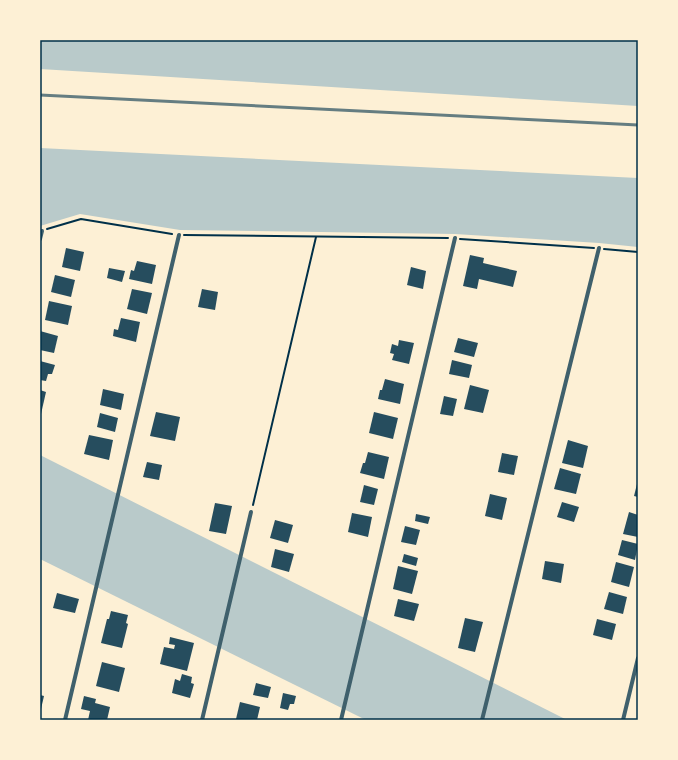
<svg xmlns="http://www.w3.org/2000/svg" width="678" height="760" font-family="Bitter,serif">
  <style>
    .green { fill: #b9caca }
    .building { fill: #264d5e }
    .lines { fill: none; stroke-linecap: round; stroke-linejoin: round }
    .path { stroke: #003049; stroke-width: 2 }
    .minor { stroke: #3f606c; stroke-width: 4 }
    .rail { stroke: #657d81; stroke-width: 3 }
    .neatline { fill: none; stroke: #003049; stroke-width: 1.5 }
  </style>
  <rect width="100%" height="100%" fill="#fdf0d5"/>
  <g class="green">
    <path d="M40,40H638V106L40,69Z"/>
    <path d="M40,148L638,178V247L599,243L455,234L180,230L80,214L40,226Z"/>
    <path d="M40,455L567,720H366L40,559Z"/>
  </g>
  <g class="building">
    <path d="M66,248L84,252L80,271L62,267Z"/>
    <path d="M470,255L484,258L483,263L517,271L513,287L479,279L477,289L463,286Z"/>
    <path d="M137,261L156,265L152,284L129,279L131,270L134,271Z"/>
    <path d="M411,267L426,271L423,289L407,285Z"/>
    <path d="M109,268L125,271L122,282L107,278Z"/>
    <path d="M55,275L75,280L71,297L51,292Z"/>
    <path d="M132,289L152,293L147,314L127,309Z"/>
    <path d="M202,289L218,292L215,310L198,307Z"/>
    <path d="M49,301L72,306L68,325L45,320Z"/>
    <path d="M121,318L140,322L136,342L113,336L114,329L118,330Z"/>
    <path d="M40,331L58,336L54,353L40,350Z"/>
    <path d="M458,338L478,343L474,357L454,352Z"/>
    <path d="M399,340L414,343L409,364L392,360L394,354L390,353L392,344L398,346Z"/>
    <path d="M452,360L472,365L469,378L449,374Z"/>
    <path d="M40,361L55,365L52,374H48L46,381L40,380Z"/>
    <path d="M385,379L404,384L400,404L378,399L380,390H382Z"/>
    <path d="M470,385L489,390L483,413L464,409Z"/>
    <path d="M103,389L124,394L121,410L100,405Z"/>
    <path d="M40,390L46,392L41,414H40Z"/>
    <path d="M444,396L457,399L453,416L440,414Z"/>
    <path d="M156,412L180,417L175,441L150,436Z"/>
    <path d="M374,412L398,418L393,439L369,433Z"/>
    <path d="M100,413L118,418L115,432L97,427Z"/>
    <path d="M89,435L113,440L109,460L84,454Z"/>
    <path d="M568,440L588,446L583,468L562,463Z"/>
    <path d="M368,452L389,457L384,479L360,473L363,463H365Z"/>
    <path d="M502,453L518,456L514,475L498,472Z"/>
    <path d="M147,462L162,465L159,480L143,477Z"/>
    <path d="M560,468L581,474L576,494L554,489Z"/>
    <path d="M637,484H638V497L634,496Z"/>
    <path d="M364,485L378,489L374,505L360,502Z"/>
    <path d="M490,494L507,498L502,520L485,516Z"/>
    <path d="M562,502L579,507L574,522L557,517Z"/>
    <path d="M215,503L232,506L226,534L209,531Z"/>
    <path d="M629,512L638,515V537L623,534Z"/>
    <path d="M352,513L372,517L368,537L348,532Z"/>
    <path d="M416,514L430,517L428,524L415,521Z"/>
    <path d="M275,520L293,525L288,543L270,538Z"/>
    <path d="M405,526L420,530L416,545L401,542Z"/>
    <path d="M622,540L638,544L635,560L618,555Z"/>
    <path d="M275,549L294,554L289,572L271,567Z"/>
    <path d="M404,554L418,558L416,566L402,562Z"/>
    <path d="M545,561L564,564L561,583L542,579Z"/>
    <path d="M616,562L634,567L629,587L611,582Z"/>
    <path d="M398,566L418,571L412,594L393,589Z"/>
    <path d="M609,592L627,597L623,614L604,609Z"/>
    <path d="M57,593L79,599L75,613L53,608Z"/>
    <path d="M398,599L419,604L414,621L394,616Z"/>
    <path d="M111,611L128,615L126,623L128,624L122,648L101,643L107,619H109Z"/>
    <path d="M465,618L483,622L475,652L458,648Z"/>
    <path d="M597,619L616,624L612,640L593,635Z"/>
    <path d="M170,637L194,643L187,671L160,664L164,647L174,649L175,645L169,644Z"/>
    <path d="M102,662L125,668L119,692L96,686Z"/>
    <path d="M182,674L192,677L191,683L194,684L190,698L172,693L175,679L180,681Z"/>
    <path d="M256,683L271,687L268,698L253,695Z"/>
    <path d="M283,693L296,696L294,704H290L288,710L280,708Z"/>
    <path d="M40,695L44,696L41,709H40Z"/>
    <path d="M84,696L96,699L95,703L110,707L107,720H88L90,711L81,709Z"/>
    <path d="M240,702L260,707L257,720L236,719Z"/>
  </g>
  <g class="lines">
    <g class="path">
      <path d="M47,229L81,219L172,234"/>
      <path d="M184,235L448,238"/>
      <path d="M460,239L594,248"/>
      <path d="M604,249L638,252"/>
      <path d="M253,505L316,237"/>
    </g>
    <g class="minor">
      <path d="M40,239L42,231"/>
      <path d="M65,720L179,235"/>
      <path d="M202,720L251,512"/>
      <path d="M341,720L455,238"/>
      <path d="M482,720L599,248"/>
      <path d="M623,720L638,658"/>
    </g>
    <path class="rail" d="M40,95L638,125"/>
  </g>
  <rect width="678" height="760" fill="none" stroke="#fdf0d5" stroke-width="82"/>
  <rect x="41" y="41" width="596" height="678" class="neatline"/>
</svg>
